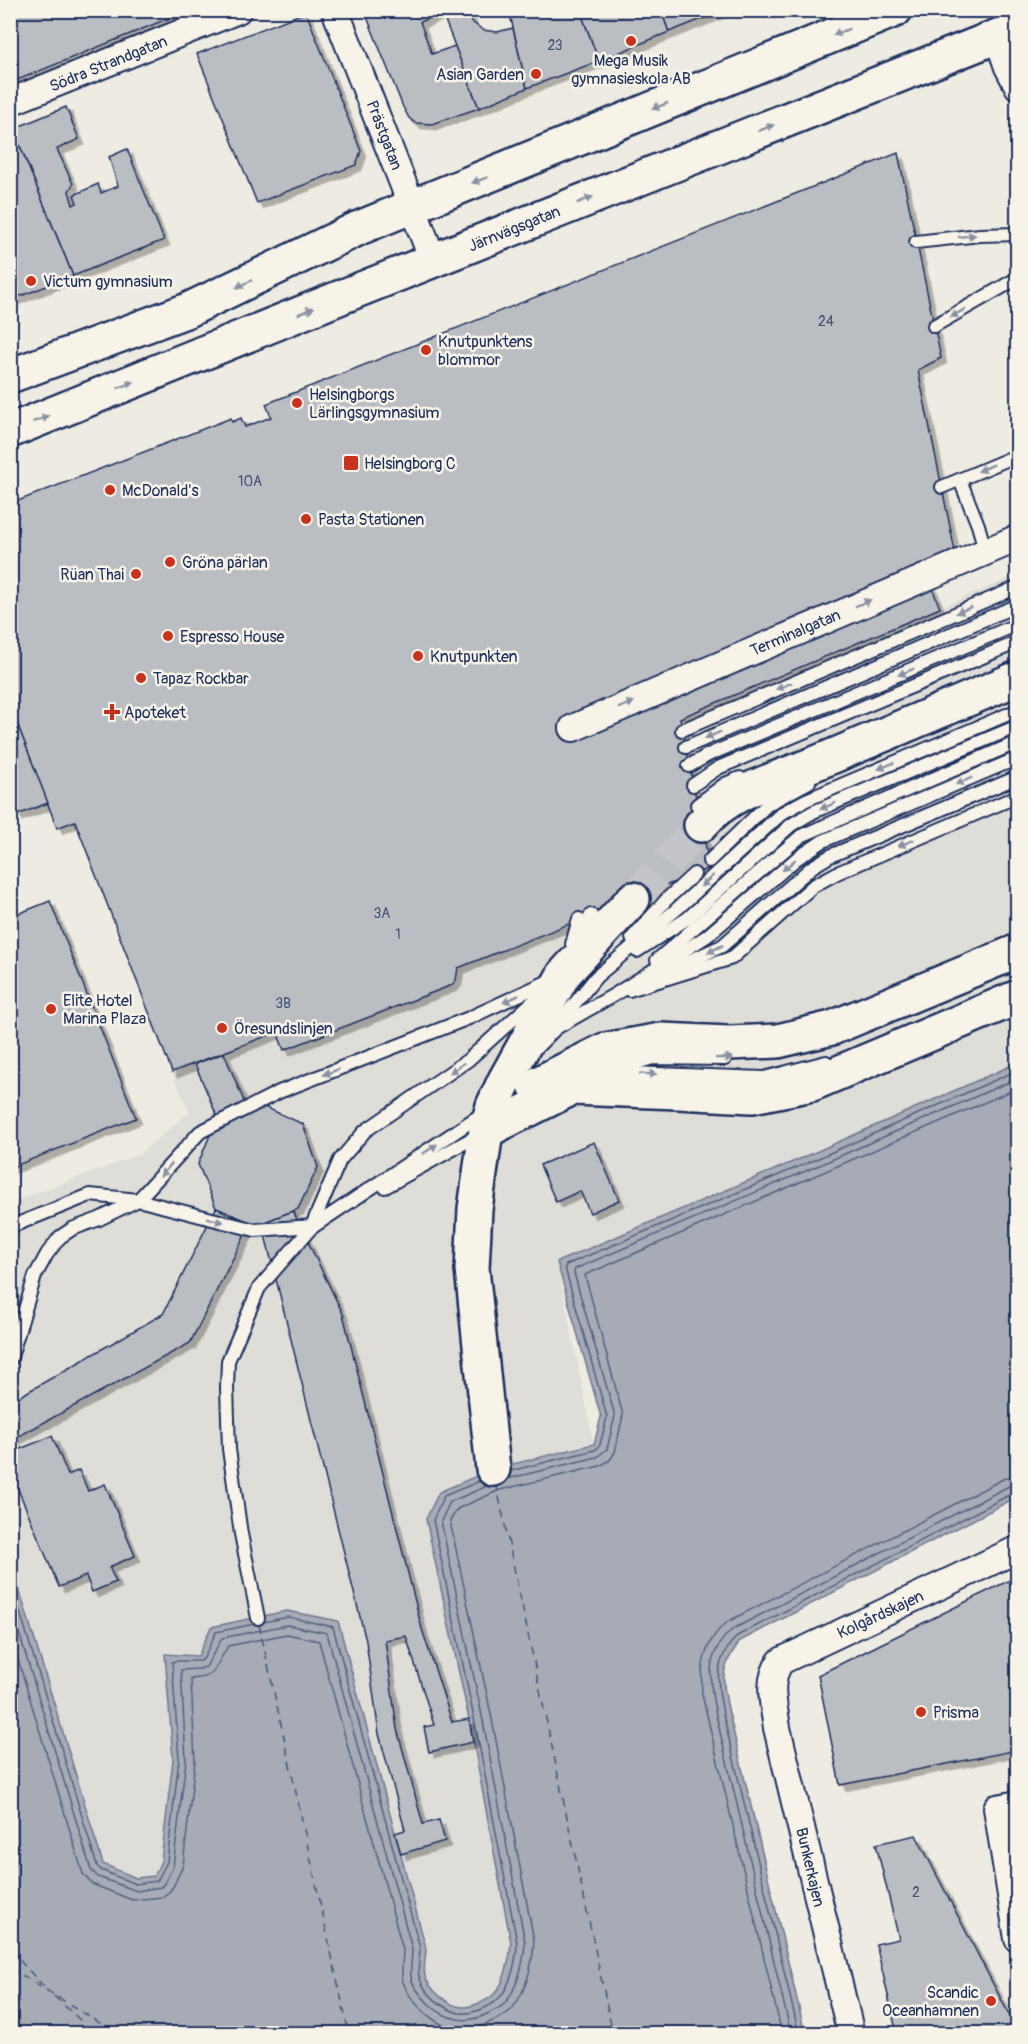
<svg xmlns="http://www.w3.org/2000/svg" width="1028" height="2044" font-family="Pangolin,sans-serif">
  <style>
    .built { fill: #deddd8 }
    .water { fill: #a6abb5; stroke: #6e7992; stroke-width: 1.5 }
    .lines { fill: none; stroke-linecap: round; stroke-linejoin: round }
    .shore { stroke: #536181; stroke-width: 1.5 }
    .ferry { stroke: #455478; stroke-width: 1.5; stroke-dasharray: 8 6; stroke-linecap: butt }
    .building { fill: #babdc2; stroke: #1b2f5e; stroke-width: 1.5; filter: url(#shadow) }
    .highway-tunnel { stroke: #c4c5c8; stroke-width: 33; stroke-dasharray: 33 16; stroke-linecap: butt }
    .lane-casing { stroke: #1b2f5e; stroke-width: 16 }
    .street-casing { stroke: #1b2f5e; stroke-width: 30 }
    .secondary-casing { stroke: #1b2f5e; stroke-width: 38 }
    .highway-casing { stroke: #1b2f5e; stroke-width: 38 }
    .lane { stroke: #f7f3e8; stroke-width: 12 }
    .street { stroke: #f7f3e8; stroke-width: 26 }
    .secondary { stroke: #f7f3e8; stroke-width: 33 }
    .highway { stroke: #f7f3e8; stroke-width: 33 }
    .oneway { fill: #8991a3 }
    .poi-dot { fill: #c8321e; stroke: #f7f3e8; stroke-width: 2 }
    .labels { text-anchor: middle; stroke-width: 5; stroke-linejoin: round; paint-order: stroke }
    .number-label { font-size: 14px; fill: #435277 }
    .poi-label { font-size: 16px; fill: #1b2f5e; stroke: #f7f3e8; text-anchor: start }
    .street-label { font-size: 16px; fill: #1b2f5e; stroke: #f7f3e8 }
  </style>
  <defs>
    <filter id="shadow"><feDropShadow dx="5.5" dy="5.5" stdDeviation="0" flood-color="#0004"/></filter>
  </defs>
  <rect width="100%" height="100%" fill="#eeebe2"/>
  <filter id="ink" filterUnits="userSpaceOnUse"><feTurbulence type="fractalNoise" baseFrequency=".0167" numOctaves="2"/><feDisplacementMap in="SourceGraphic" scale="12" xChannelSelector="R" yChannelSelector="G"/><feConvolveMatrix kernelMatrix="1 2 1 2 8 2 1 2 1" color-interpolation-filters="sRGB"/></filter>
  <g filter="url(#ink)">
    <path class="built" d="M1017,575V1063L802,1158L557,1262L594,1444L493,1469L440,1492L426,1518L469,1719L511,1943L510,1958L506,1972L494,1995L477,2004L462,2007L444,1999L431,1988L425,1975L426,1948L338,1621L287,1611L258,1618L199,1656L166,1654L173,1759L161,1861L154,1876L136,1878L103,1864L11,1559L10,1203L138,1155L189,1112L172,1072L277,1032L458,968L709,861L680,718Z"/>
    <path class="water" d="M1017,1063V1497L740,1641C719,1670 722,1679 729,1713L805,2033H11L10,1559L103,1864L136,1878L154,1876L161,1861L173,1759L165,1654L198,1656L211,1627L287,1611L338,1621L426,1948C426,1956 423,1968 425,1976C429,1989 449,2007 463,2007C472,2007 487,2001 493,1995C505,1985 510,1957 511,1943L469,1719L426,1519L439,1492L493,1469L594,1444L601,1417L557,1262L802,1158Z"/>
    <g class="lines">
      <g class="shore">
        <path d="M510,1471L595,1450L600,1445L607,1417L565,1268L566,1265L805,1164L1018,1070"/>
        <path d="M507,1479L597,1457L607,1449L615,1416L574,1273L575,1269L808,1170L1018,1078"/>
        <path d="M10,1579L97,1866L101,1870L135,1884L157,1881L167,1862L179,1759L172,1662L175,1661H201L204,1658L216,1632L254,1624"/>
        <path d="M10,1603L91,1870L98,1877L137,1891L161,1887L166,1881L173,1867L186,1760L181,1670L199,1669L206,1667L222,1638L287,1625L327,1633L412,1949C412,1958 410,1968 411,1977C413,1987 422,1997 429,2004C446,2020 467,2025 489,2013C494,2010 501,2008 505,2003C518,1987 524,1962 525,1942L482,1716L441,1521L450,1502L487,1486"/>
        <path d="M264,1622L288,1617L333,1627L420,1948C420,1956 417,1968 419,1976C423,1993 443,2009 459,2013C470,2015 491,2007 498,1999C511,1987 517,1958 517,1942L474,1718L433,1520L444,1496L480,1481"/>
        <path d="M10,1633L83,1874L92,1884L132,1900L162,1897L170,1891L174,1885L183,1865L195,1761L191,1679L205,1677L213,1672L228,1646L287,1634L319,1641L403,1950C403,1960 400,1972 403,1982C410,2003 437,2028 460,2030C473,2030 485,2025 495,2020C501,2017 507,2014 511,2010C526,1993 533,1963 534,1941L491,1714L450,1521L457,1509L500,1490L600,1466L610,1460L615,1452L623,1415L585,1275L1018,1088"/>
        <path d="M782,2034L702,1694C700,1667 705,1638 729,1621L1005,1478L1018,1476"/>
        <path d="M791,2034L716,1715C709,1683 704,1653 733,1629L1009,1486L1018,1485"/>
        <path d="M799,2034L723,1714C717,1682 713,1661 737,1636L1013,1493L1018,1492"/>
      </g>
      <g class="ferry">
        <path d="M496,1483L613,2034"/>
        <path d="M259,1624L349,2034"/>
        <path d="M10,1950L46,1989"/>
        <path d="M10,1968L118,2034"/>
        <path d="M54,1996L95,2034"/>
      </g>
    </g>
    <g class="building">
      <path d="M15,10H189L10,83V12Z"/>
      <path d="M370,10H441L442,13L420,22L432,54L455,46L479,108L432,124L415,123L409,118L403,107L365,12Z"/>
      <path d="M441,10H469L472,22L483,30L497,32L513,28L527,88L479,108Z"/>
      <path d="M509,10H541L542,15L553,10H580L599,61L527,88Z"/>
      <path d="M580,10H661L669,32L599,61Z"/>
      <path d="M661,10H725L669,32Z"/>
      <path d="M306,12L361,151L356,165L257,203L197,54Z"/>
      <path d="M66,107L79,139L57,149L73,184L69,191L73,205L77,203L74,195L98,184L101,193L118,186L109,157L127,149L164,240L73,276L13,129Z"/>
      <path d="M13,129L73,276L10,300V130Z"/>
      <path d="M898,153L941,358L918,370L957,561L927,575L940,608L680,718L710,868L458,968L456,980L452,985L284,1050L277,1032L172,1072L75,821L57,828L10,705V504L231,418L232,422L241,418L245,427L271,417L266,404Z"/>
      <path d="M10,705L48,803L17,815L10,799Z"/>
      <path d="M50,901L136,1118L10,1168V917Z"/>
      <path d="M224,1053L248,1111L219,1121L195,1064Z"/>
      <path d="M260,1105L303,1124L318,1167L298,1209L257,1225L216,1208L198,1164L215,1123Z"/>
      <path d="M594,1142L619,1200L590,1213L580,1191L556,1202L540,1165Z"/>
      <path d="M216,1208L251,1223L190,1343L10,1441V1402L163,1314Z"/>
      <path d="M293,1211L343,1314L422,1629L452,1722L469,1719L473,1742L429,1752L424,1727L434,1725L406,1636L385,1640L397,1729L423,1824L439,1820L445,1841L401,1854L395,1833L405,1830L379,1734L366,1641L262,1223Z"/>
      <path d="M52,1436L68,1475L79,1470L88,1491L105,1484L135,1556L109,1567L116,1582L92,1592L86,1576L59,1587L10,1470V1453Z"/>
      <path d="M1018,1576V1750L840,1785L818,1675Z"/>
      <path d="M916,1835L1018,2032V2034H897L876,1944L899,1939L876,1844Z"/>
    </g>
    <g class="lines">
      <path class="highway-tunnel" d="M633,899L701,825"/>
      <g class="lane-casing">
        <g id="lane">
          <path d="M916,242L980,235L1018,234"/>
          <path d="M934,326L1018,278"/>
          <path d="M960,480L978,525L985,550"/>
          <path d="M942,487L1018,455"/>
          <path d="M682,730L1018,587"/>
          <path d="M686,747L1018,605"/>
          <path d="M689,766L708,755L1018,624"/>
          <path d="M693,785L718,768L1018,642"/>
          <path d="M697,805L725,784L740,778"/>
          <path d="M709,861L768,804L809,782"/>
          <path d="M632,938L667,899L694,874"/>
          <path d="M581,939L591,915"/>
          <path d="M572,944L579,919"/>
          <path d="M637,951L688,918L791,825L813,812L1018,726"/>
          <path d="M657,960L801,836L1018,742"/>
          <path d="M654,977L722,946L812,867L830,856L1018,777"/>
          <path d="M629,990L732,958L813,886L837,873L1018,796"/>
          <path d="M560,1022L596,977L678,908L782,813L806,800L1018,710"/>
          <path d="M537,1047L556,1028L614,995L707,936L796,859L823,841L1018,758"/>
          <path d="M615,1069L653,1058L725,1059"/>
          <path d="M589,1080L604,1072L764,1078L826,1062"/>
          <path d="M385,1187L482,1133"/>
          <path d="M10,1227L90,1195L138,1200L255,1230L314,1226"/>
          <path d="M311,1228L340,1160L365,1131L468,1060L537,998"/>
          <path d="M10,1360L35,1276L47,1254L60,1237L72,1229L99,1219L138,1200L200,1132L279,1092L469,1018L551,980"/>
          <path d="M258,1618L241,1534L229,1449L227,1388L228,1361L259,1288L311,1228L485,1112"/>
        </g>
      </g>
      <g class="street-casing">
        <g id="street">
          <path d="M335,10L433,260"/>
          <path d="M997,35L1008,67L1018,86"/>
          <path d="M10,102L238,10"/>
          <path d="M573,728L1018,538"/>
          <path d="M1018,1804L997,1808L1018,1939"/>
          <path d="M851,2034L777,1728C774,1705 766,1681 781,1661L1018,1549"/>
        </g>
      </g>
      <g class="secondary-casing">
        <g id="secondary">
          <path d="M10,376L188,310L359,228L895,10"/>
          <path d="M10,431L356,291L1018,28"/>
        </g>
      </g>
      <g class="highway-casing">
        <g id="highway">
          <path d="M701,825C731,789 784,777 826,759C890,732 954,705 1018,678"/>
          <path d="M535,1085L605,1050L661,1040L729,1043L778,1041L832,1028L1018,951"/>
          <path d="M486,1131L572,1088L678,1092L752,1096L812,1084L1018,997"/>
          <path d="M493,1469L472,1269L475,1209L486,1131L493,1106L505,1080L564,974L633,899"/>
        </g>
      </g>
      <use href="#lane" class="lane"/>
      <use href="#street" class="street"/>
      <use href="#secondary" class="secondary"/>
      <use href="#highway" class="highway"/>
    </g>
    <defs><path id="oneway-solid" d="M-6-.8H1V-3.2L6.5 0L1 3.2V.8H-6Z" transform="scale(1.5)"/></defs>
    <g class="oneway">
      <use href="#oneway-solid" transform="translate(841 32) rotate(158)"/>
      <use href="#oneway-solid" transform="translate(660 106) rotate(158)"/>
      <use href="#oneway-solid" transform="translate(766 128) rotate(-22)"/>
      <use href="#oneway-solid" transform="translate(480 180) rotate(159)"/>
      <use href="#oneway-solid" transform="translate(585 200) rotate(-22)"/>
      <use href="#oneway-solid" transform="translate(967 236) rotate(-6)"/>
      <use href="#oneway-solid" transform="translate(244 284) rotate(154)"/>
      <use href="#oneway-solid" transform="translate(306 311) rotate(-22)"/>
      <use href="#oneway-solid" transform="translate(958 313) rotate(151)"/>
      <use href="#oneway-solid" transform="translate(126 385) rotate(-22)"/>
      <use href="#oneway-solid" transform="translate(41 419) rotate(-21)"/>
      <use href="#oneway-solid" transform="translate(986 468) rotate(156)"/>
      <use href="#oneway-solid" transform="translate(863 603) rotate(-23)"/>
      <use href="#oneway-solid" transform="translate(964 610) rotate(157)"/>
      <use href="#oneway-solid" transform="translate(906 672) rotate(157)"/>
      <use href="#oneway-solid" transform="translate(784 686) rotate(157)"/>
      <use href="#oneway-solid" transform="translate(626 705) rotate(-23)"/>
      <use href="#oneway-solid" transform="translate(713 735) rotate(157)"/>
      <use href="#oneway-solid" transform="translate(886 766) rotate(157)"/>
      <use href="#oneway-solid" transform="translate(964 781) rotate(157)"/>
      <use href="#oneway-solid" transform="translate(828 806) rotate(157)"/>
      <use href="#oneway-solid" transform="translate(906 843) rotate(157)"/>
      <use href="#oneway-solid" transform="translate(789 865) rotate(139)"/>
      <use href="#oneway-solid" transform="translate(707 881) rotate(138)"/>
      <use href="#oneway-solid" transform="translate(715 949) rotate(154)"/>
      <use href="#oneway-solid" transform="translate(511 999) rotate(155)"/>
      <use href="#oneway-solid" transform="translate(724 1058) rotate(-1)"/>
      <use href="#oneway-solid" transform="translate(457 1068) rotate(145)"/>
      <use href="#oneway-solid" transform="translate(331 1072) rotate(159)"/>
      <use href="#oneway-solid" transform="translate(648 1074) rotate(3)"/>
      <use href="#oneway-solid" transform="translate(430 1149) rotate(-34)"/>
      <use href="#oneway-solid" transform="translate(166 1170) rotate(132)"/>
      <use href="#oneway-solid" transform="translate(215 1220) rotate(15)"/>
    </g>
  </g>
  <g class="poi-dot">
    <circle cx="631" cy="41" r="6"/>
    <circle cx="536" cy="74" r="6"/>
    <circle cx="31" cy="281" r="6"/>
    <circle cx="426" cy="350" r="6"/>
    <circle cx="297" cy="403" r="6"/>
    <rect x="343" y="455" width="16" height="16" rx="3"/>
    <circle cx="110" cy="490" r="6"/>
    <circle cx="306" cy="519" r="6"/>
    <circle cx="170" cy="562" r="6"/>
    <circle cx="136" cy="574" r="6"/>
    <circle cx="168" cy="636" r="6"/>
    <circle cx="418" cy="656" r="6"/>
    <circle cx="141" cy="678" r="6"/>
    <path d="M109 703h6v6h6v6h-6v6h-6v-6h-6v-6h6z"/>
    <circle cx="51" cy="1009" r="6"/>
    <circle cx="222" cy="1028" r="6"/>
    <circle cx="921" cy="1712" r="6"/>
    <circle cx="991" cy="2001" r="6"/>
  </g>
  <g class="labels">
    <g class="number-label">
      <text x="555" y="50">23</text>
      <text x="826" y="326">24</text>
      <text x="250" y="486">10A</text>
      <text x="382" y="918">3A</text>
      <text x="398" y="939">1</text>
      <text x="283" y="1008">3B</text>
      <text x="916" y="1897">2</text>
    </g>
    <g class="poi-label">
      <text x="631" y="66" text-anchor="middle">Mega Musik<tspan x="631" dy="18">gymnasieskola AB</tspan></text>
      <text x="524" y="80" text-anchor="end">Asian Garden</text>
      <text x="43" y="287">Victum gymnasium</text>
      <text x="438" y="347">Knutpunktens<tspan x="438" dy="18">blommor</tspan></text>
      <text x="309" y="400">Helsingborgs<tspan x="309" dy="18">Lärlingsgymnasium</tspan></text>
      <text x="364" y="469">Helsingborg C</text>
      <text x="122" y="496">McDonald's</text>
      <text x="318" y="525">Pasta Stationen</text>
      <text x="182" y="568">Gröna pärlan</text>
      <text x="124" y="580" text-anchor="end">Rüan Thai</text>
      <text x="180" y="642">Espresso House</text>
      <text x="430" y="662">Knutpunkten</text>
      <text x="153" y="684">Tapaz Rockbar</text>
      <text x="124" y="718">Apoteket</text>
      <text x="63" y="1006">Elite Hotel<tspan x="63" dy="18">Marina Plaza</tspan></text>
      <text x="234" y="1034">Öresundslinjen</text>
      <text x="933" y="1718">Prisma</text>
      <text x="979" y="1998" text-anchor="end">Scandic<tspan x="979" dy="18">Oceanhamnen</tspan></text>
    </g>
    <g class="street-label">
      <text transform="translate(108 63) rotate(-22)" y="6">Södra Strandgatan</text>
      <text transform="translate(385 135) rotate(69)" y="6">Prästgatan</text>
      <text transform="translate(514 228) rotate(-22)" y="6">Järnvägsgatan</text>
      <text transform="translate(795 632) rotate(-23)" y="6">Terminalgatan</text>
      <text transform="translate(880 1614) rotate(-25)" y="6">Kolgårdskajen</text>
      <text transform="translate(811 1867) rotate(77)" y="6">Bunkerkajen</text>
    </g>
  </g>
  <rect width="1028" height="2044" fill="none" stroke="#f7f3e8" stroke-width="36"/>
  <rect x="18" y="18" width="992" height="2008" fill="none" stroke="#1b2f5e" stroke-width="2" filter="url(#ink)"/>
</svg>
